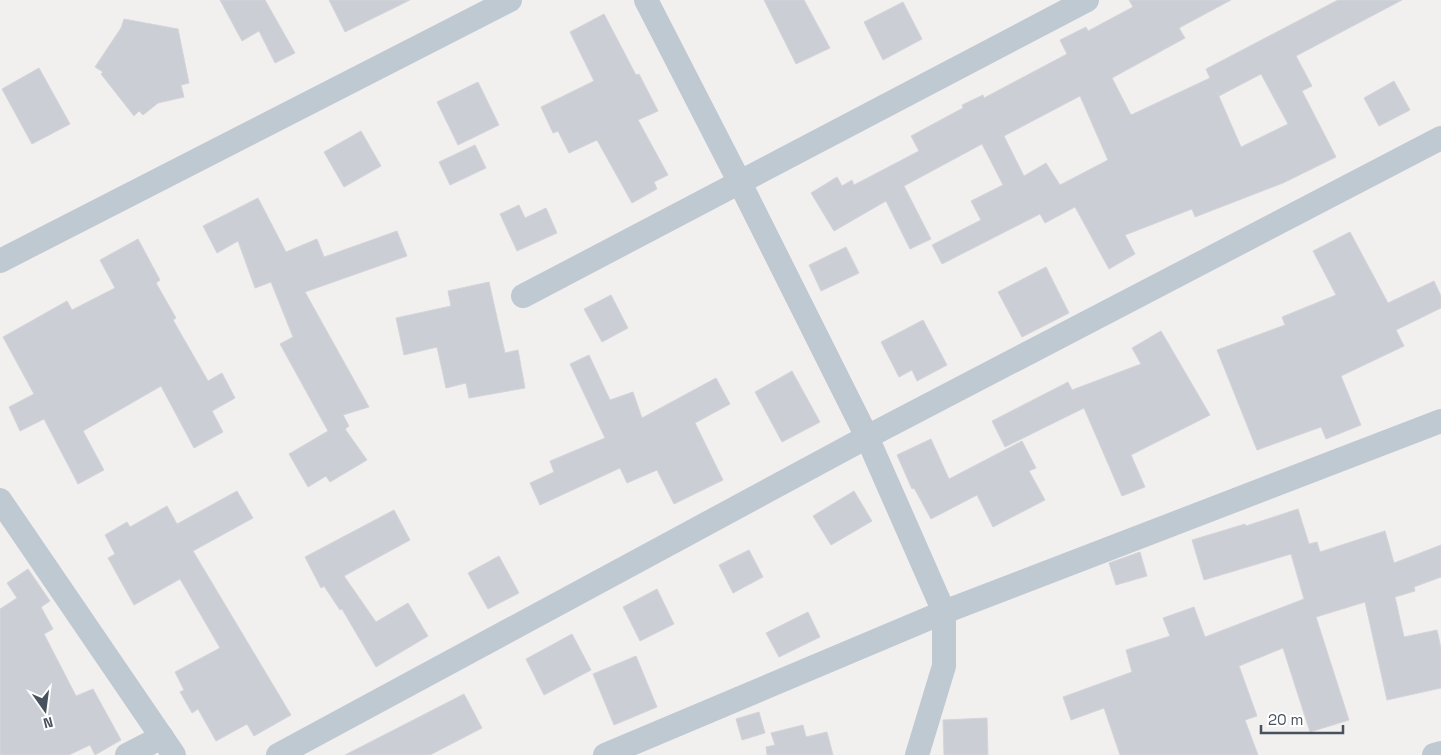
<svg xmlns="http://www.w3.org/2000/svg" width="1441" height="755" font-family="'Space Grotesk',sans-serif">
  <style>
    .building { fill: #cbced4; stroke: #d3d5db; fill-rule: evenodd }
    .lines { fill: none; stroke-linecap: round; stroke-linejoin: round }
    .minor { stroke: #bfc9d2; stroke-width: 24 }
  </style>
  <rect width="100%" height="100%" fill="#f2efef"/>
  <g class="building">
    <path d="M220,0H265L295,53L275,63L259,31L242,41Z"/>
    <path d="M329,0H410L345,32Z"/>
    <path d="M764,0H804L830,48L796,64Z"/>
    <path d="M1129,0H1231L1179,28L1185,38L1112,78L1131,115L1210,78L1206,69L1338,0H1402L1296,56L1312,86L1302,91L1336,157L1283,183L1195,217L1192,209L1125,235L1135,254L1109,269L1075,207L1045,223L1040,214L942,264L932,245L981,220L971,201L1003,185L982,144L904,186L931,239L910,249L886,201L834,231L811,193L837,177L842,186L852,180L854,185L919,151L911,136L963,108L962,105L983,95L984,98L1067,54L1060,40L1086,27L1088,31L1133,7ZM1261,74L1288,124L1241,147L1217,92L1219,96ZM1080,96L1108,160L1060,185L1046,163L1024,176L1004,136Z"/>
    <path d="M903,2L922,39L883,60L864,22Z"/>
    <path d="M604,14L636,75L639,74L658,111L638,120L668,175L654,182L657,189L632,203L597,140L569,153L558,131L553,133L541,107L594,81L570,32Z"/>
    <path d="M124,19L178,29L189,83L181,85L184,97L158,103L143,115L139,111L134,116L101,74L103,72L95,67L121,28Z"/>
    <path d="M39,68L70,124L32,144L2,89Z"/>
    <path d="M1394,81L1410,110L1379,126L1364,98Z"/>
    <path d="M478,82L499,125L458,145L437,102Z"/>
    <path d="M361,131L381,166L344,187L324,152Z"/>
    <path d="M475,145L486,168L450,185L439,162Z"/>
    <path d="M258,198L286,252L317,239L324,257L397,231L407,256L305,292L369,407L343,415L349,426L345,429L367,460L330,482L326,476L308,487L289,454L328,431L280,344L293,337L271,282L255,288L238,241L217,253L203,226Z"/>
    <path d="M519,205L525,218L546,208L557,233L517,251L500,214Z"/>
    <path d="M1350,232L1388,303L1434,281L1441,296V308L1396,330L1404,346L1341,376L1361,425L1326,439L1321,427L1257,450L1217,350L1285,325L1282,317L1336,295L1313,251Z"/>
    <path d="M138,239L160,280L156,283L176,318L173,320L208,381L222,373L235,398L212,411L223,432L194,448L161,386L83,431L104,470L78,484L44,419L20,431L9,407L34,394L3,337L67,301L72,310L115,288L100,260Z"/>
    <path d="M846,247L859,273L821,291L809,265Z"/>
    <path d="M1046,267L1069,313L1022,337L998,292Z"/>
    <path d="M489,282L505,353L518,350L525,388L469,398L466,383L446,388L437,347L404,355L396,318L451,306L448,291Z"/>
    <path d="M611,295L628,328L602,342L584,309Z"/>
    <path d="M923,320L947,365L917,381L912,370L899,377L881,342Z"/>
    <path d="M1161,331L1210,415L1131,455L1145,487L1122,496L1084,408L1005,447L992,421L1068,382L1072,390L1141,364L1132,348Z"/>
    <path d="M589,355L610,400L633,392L642,418L716,378L730,404L695,423L723,480L674,504L657,470L627,483L620,468L540,505L530,483L554,472L550,461L605,438L570,364Z"/>
    <path d="M792,371L820,422L782,442L755,392Z"/>
    <path d="M931,439L949,479L1022,441L1036,468L1029,471L1045,500L993,527L977,495L931,519L914,488L912,489L897,455Z"/>
    <path d="M237,491L253,518L193,551L291,715L254,736L247,724L216,741L198,709L192,713L180,692L184,690L175,672L220,648L180,579L134,605L108,558L115,554L105,535L127,522L130,527L167,506L177,524Z"/>
    <path d="M854,491L872,521L831,545L813,516Z"/>
    <path d="M1298,509L1309,544L1317,542L1320,552L1385,531L1394,563L1441,545V577L1414,587L1415,591L1395,597L1404,637L1437,630L1441,648V688L1387,700L1365,602L1316,617L1349,720L1310,732L1283,648L1239,666L1257,716L1245,720L1258,755H1120L1104,708L1071,720L1063,697L1132,672L1126,650L1170,636L1163,618L1194,607L1205,637L1304,599L1291,554L1204,580L1192,540L1245,524L1246,526Z"/>
    <path d="M394,510L410,540L344,576L376,622L408,603L428,636L376,667L342,609L340,610L324,586L321,588L305,557Z"/>
    <path d="M749,550L763,577L733,593L719,565Z"/>
    <path d="M1140,552L1147,576L1116,585L1109,563Z"/>
    <path d="M499,556L519,593L488,609L468,573Z"/>
    <path d="M28,569L50,601L41,607L53,629L44,634L76,696L93,689L121,740L95,755L90,745L69,755H0V609L17,598L7,583Z"/>
    <path d="M657,589L674,624L640,641L623,607Z"/>
    <path d="M808,612L820,637L779,657L766,633Z"/>
    <path d="M572,634L591,670L544,695L526,659Z"/>
    <path d="M636,656L657,707L614,725L593,674Z"/>
    <path d="M464,694L482,728L430,755H345Z"/>
    <path d="M759,712L765,733L742,740L736,719Z"/>
    <path d="M987,718L988,755H944L943,720Z"/>
    <path d="M803,725L806,737L827,732L833,755H767L766,747L775,745L771,733Z"/>
  </g>
  <g class="lines">
    <g class="minor">
      <path d="M646,0L740,183L867,437L944,612V666L917,755"/>
      <path d="M0,261L510,0"/>
      <path d="M523,296L1087,0"/>
      <path d="M0,500L174,755"/>
      <path d="M127,755L162,737"/>
      <path d="M278,755L867,437L1441,138"/>
      <path d="M605,755L944,612L1441,421"/>
      <path d="M1434,755L1441,753"/>
    </g>
  </g>
  <g transform="translate(45 710) rotate(166)" stroke="#ffffff" stroke-width="4" paint-order="stroke">
  <path d="M0-4L9 19L0 12L-9 19Z" fill="#46525e"/>
  <text y="-8" font-size="14" font-weight="bold" text-anchor="middle" fill="#46525e">N</text>
  </g>
  <path d="M1261 725v8h82v-8" fill="none" stroke="#46525e" stroke-width="2.5"/>
  <text x="1268" y="725" font-size="15" fill="#46525e" stroke="#ffffff" stroke-width="4" paint-order="stroke">20 m</text>
</svg>
